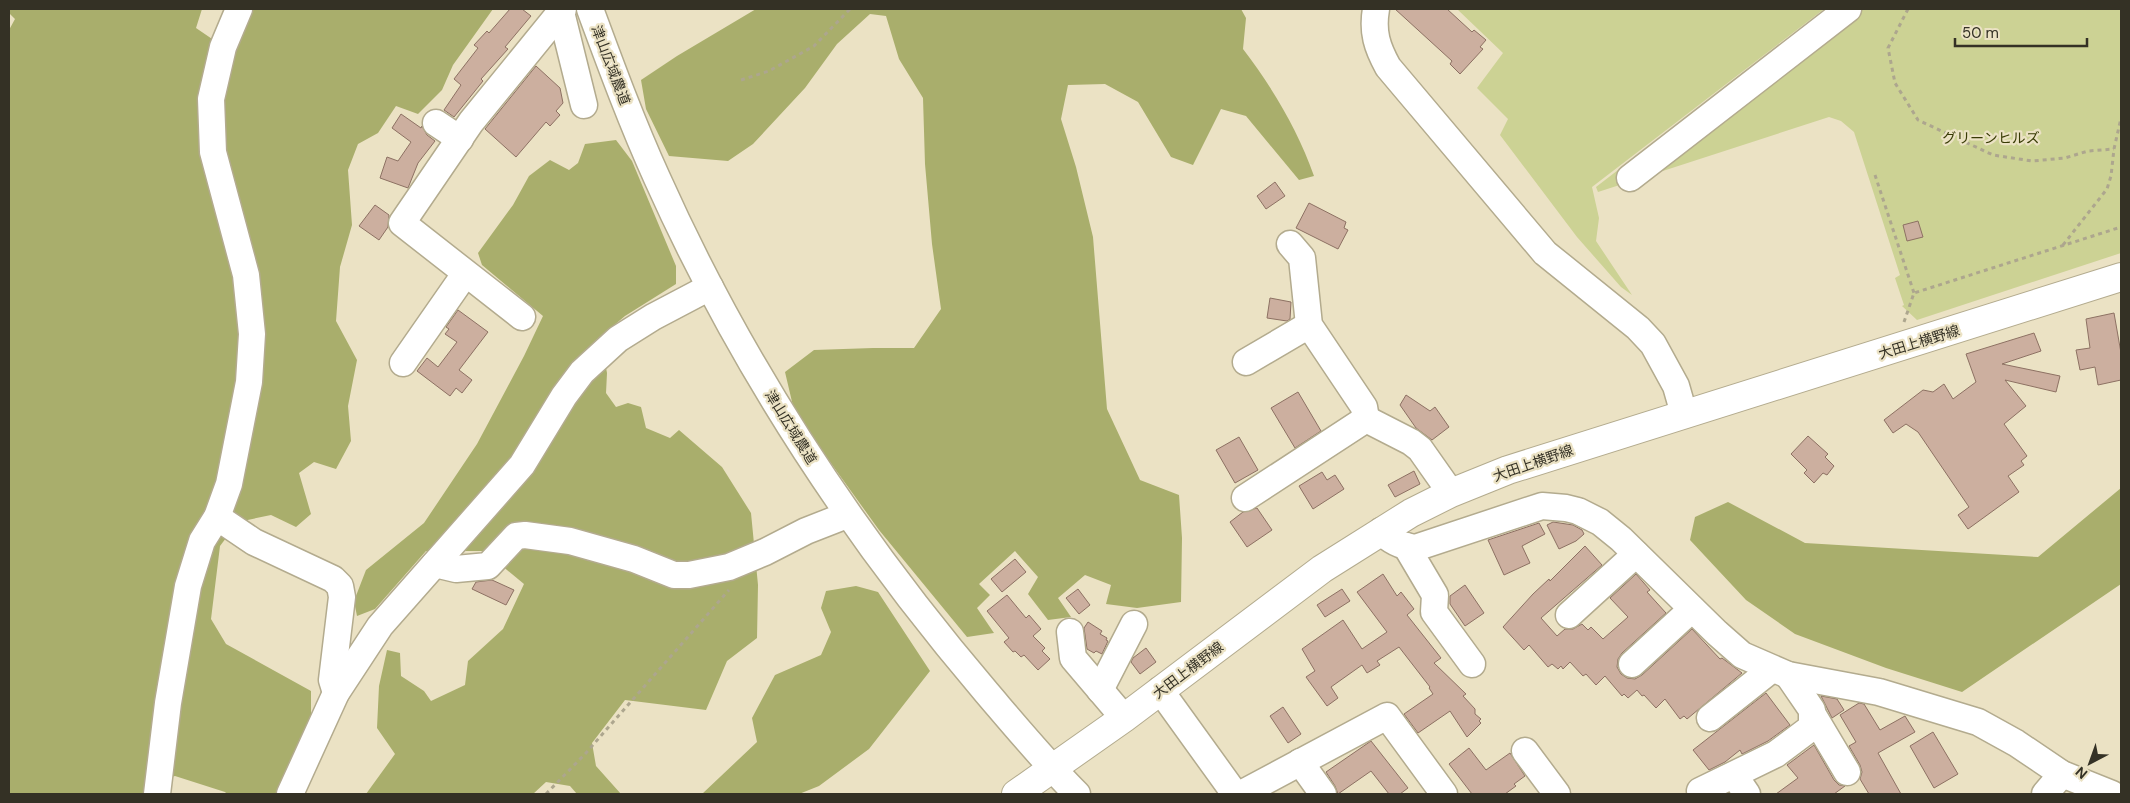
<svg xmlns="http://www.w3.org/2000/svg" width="2130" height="803" font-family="'DM Sans','Noto Sans JP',sans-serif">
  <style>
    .green { fill: #ccd294 }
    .forest { fill: #a9ae6c }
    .building { fill: #ccaf9f; stroke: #8d7163 }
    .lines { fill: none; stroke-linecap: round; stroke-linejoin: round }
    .minor-casing { stroke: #b3ab8e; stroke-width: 29 }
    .major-casing { stroke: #b3ab8e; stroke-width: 30 }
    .path { stroke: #ada68e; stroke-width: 3; stroke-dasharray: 4 4; stroke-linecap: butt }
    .minor { stroke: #fff; stroke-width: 26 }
    .major { stroke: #fff; stroke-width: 28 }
    .labels { text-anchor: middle; stroke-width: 4.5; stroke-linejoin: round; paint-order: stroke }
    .street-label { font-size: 14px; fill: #343125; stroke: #ebe2c4 }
    .park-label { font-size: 14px; fill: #383b05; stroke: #ebe2c4 }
  </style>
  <rect width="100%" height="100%" fill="#ebe2c4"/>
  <g class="green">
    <path d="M1457,9H1824L1592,187L1599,218L1596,241L1632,295L1621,287L1577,237L1500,135L1508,119L1477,88L1503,53Z"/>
    <path d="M1827,9H2121V253L1917,320L1902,306L1904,305L1895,278L1900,275L1854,132L1841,121L1829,117L1598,192L1596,187Z"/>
  </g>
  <g class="forest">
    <path d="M9,9H202L196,28L218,43L251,9H493L453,65L442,90L418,114L396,106L378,133L358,144L348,170L352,225L340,267L336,321L357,360L348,406L351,441L336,469L314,462L299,473L311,514L296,527L271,515L238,522L220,546L211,619L226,644L311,691V724L284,794H227L225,792L175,776L153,782L145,794H9V30L15,19L9,13Z"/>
    <path d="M756,9H1241L1246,18L1243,49C1272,87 1298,130 1314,176L1299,180L1246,116L1221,109L1193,165L1171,157L1138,102L1105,84L1068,85L1061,119L1076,167L1093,237L1107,409L1140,480L1179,495L1182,538L1181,602L1137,608L1106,604L1111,585L1085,575L1058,598L1071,617L1048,620L1028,594L1038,577L1015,551L979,584L990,595L977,608L994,633L967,637L879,530L820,448L793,406L785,372L814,350L873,348H914L941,309L932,244L925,164L923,98L899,59L886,16L870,14L837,44L805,88L753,144L728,161L669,156L646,109L641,80L677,56Z"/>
    <path d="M616,140L632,161L676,266V284L625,316L600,337L607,373L606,393L616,407L628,403L641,407L646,428L670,438L679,430L722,467L751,513L758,585L757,638L727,661L706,710L625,700L592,743L596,766L621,794H577L570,786L546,782L533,794H366L395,754L377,728L379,686L387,650L400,653L401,676L424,691L431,701L465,685L468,661L503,629L524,584L484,551H426L375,609L357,616L354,601L366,570L424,523L477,444L524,356L543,316L482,265L478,253L513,205L529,176L550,160L569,170L578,163L585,144Z"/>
    <path d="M2121,488V584L1962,692L1886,668L1795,634L1746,600L1690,540L1695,517L1728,502L1805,543L2038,557Z"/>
    <path d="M856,586L878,592L930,671L869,749L819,786L799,794H702L757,742L752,718L775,675L821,655L831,632L821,608L826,591Z"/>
  </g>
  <g class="building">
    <path d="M510,9H522L531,16L505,47L508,49L481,79L483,81L454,117L444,110L461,85L454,79L478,48L474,45L487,31L489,33Z"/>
    <path d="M1395,9H1447L1472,32L1474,30L1486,40L1480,47L1483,49L1460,74L1450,64L1452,61Z"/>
    <path d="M536,66L560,88L563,103L556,111L560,115L550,126L546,122L516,157L485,129Z"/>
    <path d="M401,114L421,128L422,126L427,135L435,141L418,163L408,188L380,178L387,157L398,161L411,142L392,128Z"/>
    <path d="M1275,182L1285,196L1266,209L1257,196Z"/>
    <path d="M1309,203L1346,222L1344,228L1348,230L1338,249L1296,228Z"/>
    <path d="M375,205L389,215L388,227L379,240L359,226Z"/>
    <path d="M1918,221L1923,237L1907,241L1903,225Z"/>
    <path d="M1270,298L1291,302L1290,319L1287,321L1267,318Z"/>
    <path d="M458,310L488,332L459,370L472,380L462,393L456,388L450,396L417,371L427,358L438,367L457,342L445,334L449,329L446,327Z"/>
    <path d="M2114,313L2121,353V380L2098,385L2095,367L2080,370L2076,350L2090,348L2086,319Z"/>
    <path d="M2034,333L2041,351L2002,364L2060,376L2056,392L2005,380L2026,406L2004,424L2027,456L2021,461L2024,465L2008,476L2019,492L1968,529L1958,515L1969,507L1918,432L1906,424L1893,433L1884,420L1923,390L1933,392L1944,384L1953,399L1976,382L1966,354Z"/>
    <path d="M1298,392L1321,431L1295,448L1271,408Z"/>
    <path d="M1406,395L1430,411L1435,407L1449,427L1432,440L1416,428L1400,405Z"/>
    <path d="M1808,436L1828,454L1825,457L1834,466L1827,475L1823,473L1814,483L1804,473L1807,470L1791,454Z"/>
    <path d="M1239,437L1258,470L1235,483L1216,450Z"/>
    <path d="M1414,471L1420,484L1395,497L1388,485Z"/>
    <path d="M1322,472L1327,480L1335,475L1344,489L1313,509L1299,486Z"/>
    <path d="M1257,508L1272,530L1247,547L1230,522L1243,512Z"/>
    <path d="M1553,522L1573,525L1582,530L1584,534L1576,541L1559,549L1547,525Z"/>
    <path d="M1539,523L1545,534L1522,546L1530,563L1504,575L1488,540Z"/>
    <path d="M1585,546L1602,565L1541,618L1557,636L1565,629H1573L1582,624L1588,630L1591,627L1603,639L1628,617L1610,598L1636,574L1650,590L1647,592L1666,613L1622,653L1618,659L1617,667L1621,674L1627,678L1635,679L1642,675L1692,629L1720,659L1722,658L1742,673L1687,719L1684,716L1680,719L1665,699L1656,708L1644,695L1642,696L1637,690L1628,698L1624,694L1622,696L1605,676L1596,685L1586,674L1583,676L1570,662L1563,669L1561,666L1558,669L1552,664L1548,667L1529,645L1524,650L1503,627L1533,594L1549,579L1550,581Z"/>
    <path d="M1015,559L1026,572L1002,592L991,579Z"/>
    <path d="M1383,574L1397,596L1401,592L1414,609L1407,615L1441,658L1434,663L1466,694L1463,696L1475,709V714L1481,719L1479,721L1481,723L1467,737L1450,711L1418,733L1404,714L1433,694L1429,688L1430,687L1399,647L1377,661L1380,665L1367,673L1362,665L1331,687L1338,698L1327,706L1306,677L1315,671L1302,649L1343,620L1362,649L1387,632L1357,592Z"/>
    <path d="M492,580L514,590L506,605L472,589L476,582Z"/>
    <path d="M1465,585L1484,613L1465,626L1450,604V596Z"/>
    <path d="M1078,589L1090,605L1079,614L1066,598Z"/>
    <path d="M1342,589L1350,601L1325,617L1317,605Z"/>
    <path d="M1007,595L1026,618L1029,615L1041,629L1033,636L1045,648L1042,651L1050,659L1038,670L1024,655L1021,657L1015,651L1013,652L1004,642L1009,638L987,611Z"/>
    <path d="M1088,622L1102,631L1100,634L1107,638L1106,640L1108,641L1102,654L1096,651L1094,653L1087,649L1084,628Z"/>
    <path d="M1146,648L1156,662L1140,674L1131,662L1133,658Z"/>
    <path d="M1766,693L1790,725L1768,741L1742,754L1740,750L1725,762L1709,770L1693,750Z"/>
    <path d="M1821,696L1837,699L1844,710L1832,718Z"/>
    <path d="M1859,703L1864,704L1880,730L1905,716L1915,732L1878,753L1901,794H1869L1860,779L1862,772L1860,765L1849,746L1856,742L1840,715Z"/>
    <path d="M1283,707L1301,734L1288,743L1270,716Z"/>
    <path d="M1933,732L1958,774L1934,788L1910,746Z"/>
    <path d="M1371,741L1408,788L1400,794H1389L1371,771L1338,794L1335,786L1326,772Z"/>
    <path d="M1814,745L1834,780L1839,785L1845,786L1834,794H1776L1798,778L1787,765Z"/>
    <path d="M1469,748L1486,770L1510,753L1525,776L1514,784L1516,786L1505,794H1472L1449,764Z"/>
  </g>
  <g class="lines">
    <g class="minor-casing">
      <g id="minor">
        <path d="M590,9C611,66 632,123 657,178C741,366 854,537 987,693C1016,727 1045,762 1077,794"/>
        <path d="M1376,9C1372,32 1377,47 1388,67L1545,253L1638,328L1653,344L1676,386L1684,414"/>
        <path d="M561,12L584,105"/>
        <path d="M436,123L460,139"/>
        <path d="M1630,178L1848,9"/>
        <path d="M1290,244L1302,258L1309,325L1364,407L1366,419"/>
        <path d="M522,317L402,223L471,122L563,9"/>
        <path d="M1246,362L1309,325"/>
        <path d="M403,363L465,274"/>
        <path d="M1366,419L1411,442L1420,449L1451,493"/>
        <path d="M1245,498L1366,419"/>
        <path d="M217,517L254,542L333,579L340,586L342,597L332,680L336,693"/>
        <path d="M1381,531C1390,541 1401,546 1415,548L1542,506L1566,508L1578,511L1600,522L1621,539L1717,633L1742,655L1788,675L1879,692L1978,722L2016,743L2062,774L2112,794"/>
        <path d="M1406,546L1435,595L1434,612L1472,664"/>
        <path d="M435,564L456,569L488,566L516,536L525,535L570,541L634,559L674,575H689L729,567L765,552L806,531L847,515"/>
        <path d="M1569,615L1636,554"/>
        <path d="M1070,632L1073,658L1124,718"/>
        <path d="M1632,664L1692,609"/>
        <path d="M1100,690L1134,624"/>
        <path d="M1160,690L1235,794"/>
        <path d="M1813,715L1847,772"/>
        <path d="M1710,718L1772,669"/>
        <path d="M1525,751L1557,794"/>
        <path d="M1300,762L1323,794"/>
        <path d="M1734,775L1747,794"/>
        <path d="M1700,791L1776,754L1812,727V710L1788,675"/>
        <path d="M157,794L168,703L188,586L202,541L217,517L229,484L249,382L252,334L246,275L213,152L211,99L223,47L239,9"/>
        <path d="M290,794L336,693L380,626L522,465L564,396L582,372L618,339L653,317L710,287"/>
        <path d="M1241,794L1387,716L1444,794"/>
        <path d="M2045,794L2062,774"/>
      </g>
    </g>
    <g class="major-casing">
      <path id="major" d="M1016,794L1124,718L1322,569L1411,513L1451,493L1508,470L2121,277"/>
    </g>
    <g class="path">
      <path d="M1908,9L1888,48L1895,83L1918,120L1993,155L2032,161L2065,158L2088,151L2114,149"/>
      <path d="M741,80L769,71L814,46L850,9"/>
      <path d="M1875,175L1914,293"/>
      <path d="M2063,245L2107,189L2111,176L2114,149L2121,118"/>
      <path d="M1904,322L1914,293L2121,227"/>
      <path d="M546,794L585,754L729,590"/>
    </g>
    <use href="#minor" class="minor"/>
    <use href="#major" class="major"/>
  </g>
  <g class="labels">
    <g class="street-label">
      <text transform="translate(611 65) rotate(69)" y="5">津山広域農道</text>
      <text transform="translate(1919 342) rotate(-17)" y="5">大田上横野線</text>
      <text transform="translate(791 427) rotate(58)" y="5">津山広域農道</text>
      <text transform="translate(1533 463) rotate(-19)" y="5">大田上横野線</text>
      <text transform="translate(1188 670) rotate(-37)" y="5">大田上横野線</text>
    </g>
    <g class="park-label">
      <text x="1991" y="143">グリーンヒルズ</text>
    </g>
  </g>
  <rect width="2130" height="803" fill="none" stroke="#343125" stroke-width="20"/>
  <g transform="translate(2090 763) rotate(221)" stroke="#ebe2c4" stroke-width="4" paint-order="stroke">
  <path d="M0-4L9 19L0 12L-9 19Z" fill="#343125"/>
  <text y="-8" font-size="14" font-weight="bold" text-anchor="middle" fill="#343125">N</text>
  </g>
  <path d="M1955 38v8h132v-8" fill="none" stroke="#343125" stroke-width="2.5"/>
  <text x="1962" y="38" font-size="15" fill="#343125" stroke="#ebe2c4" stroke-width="4" paint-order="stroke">50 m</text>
</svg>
